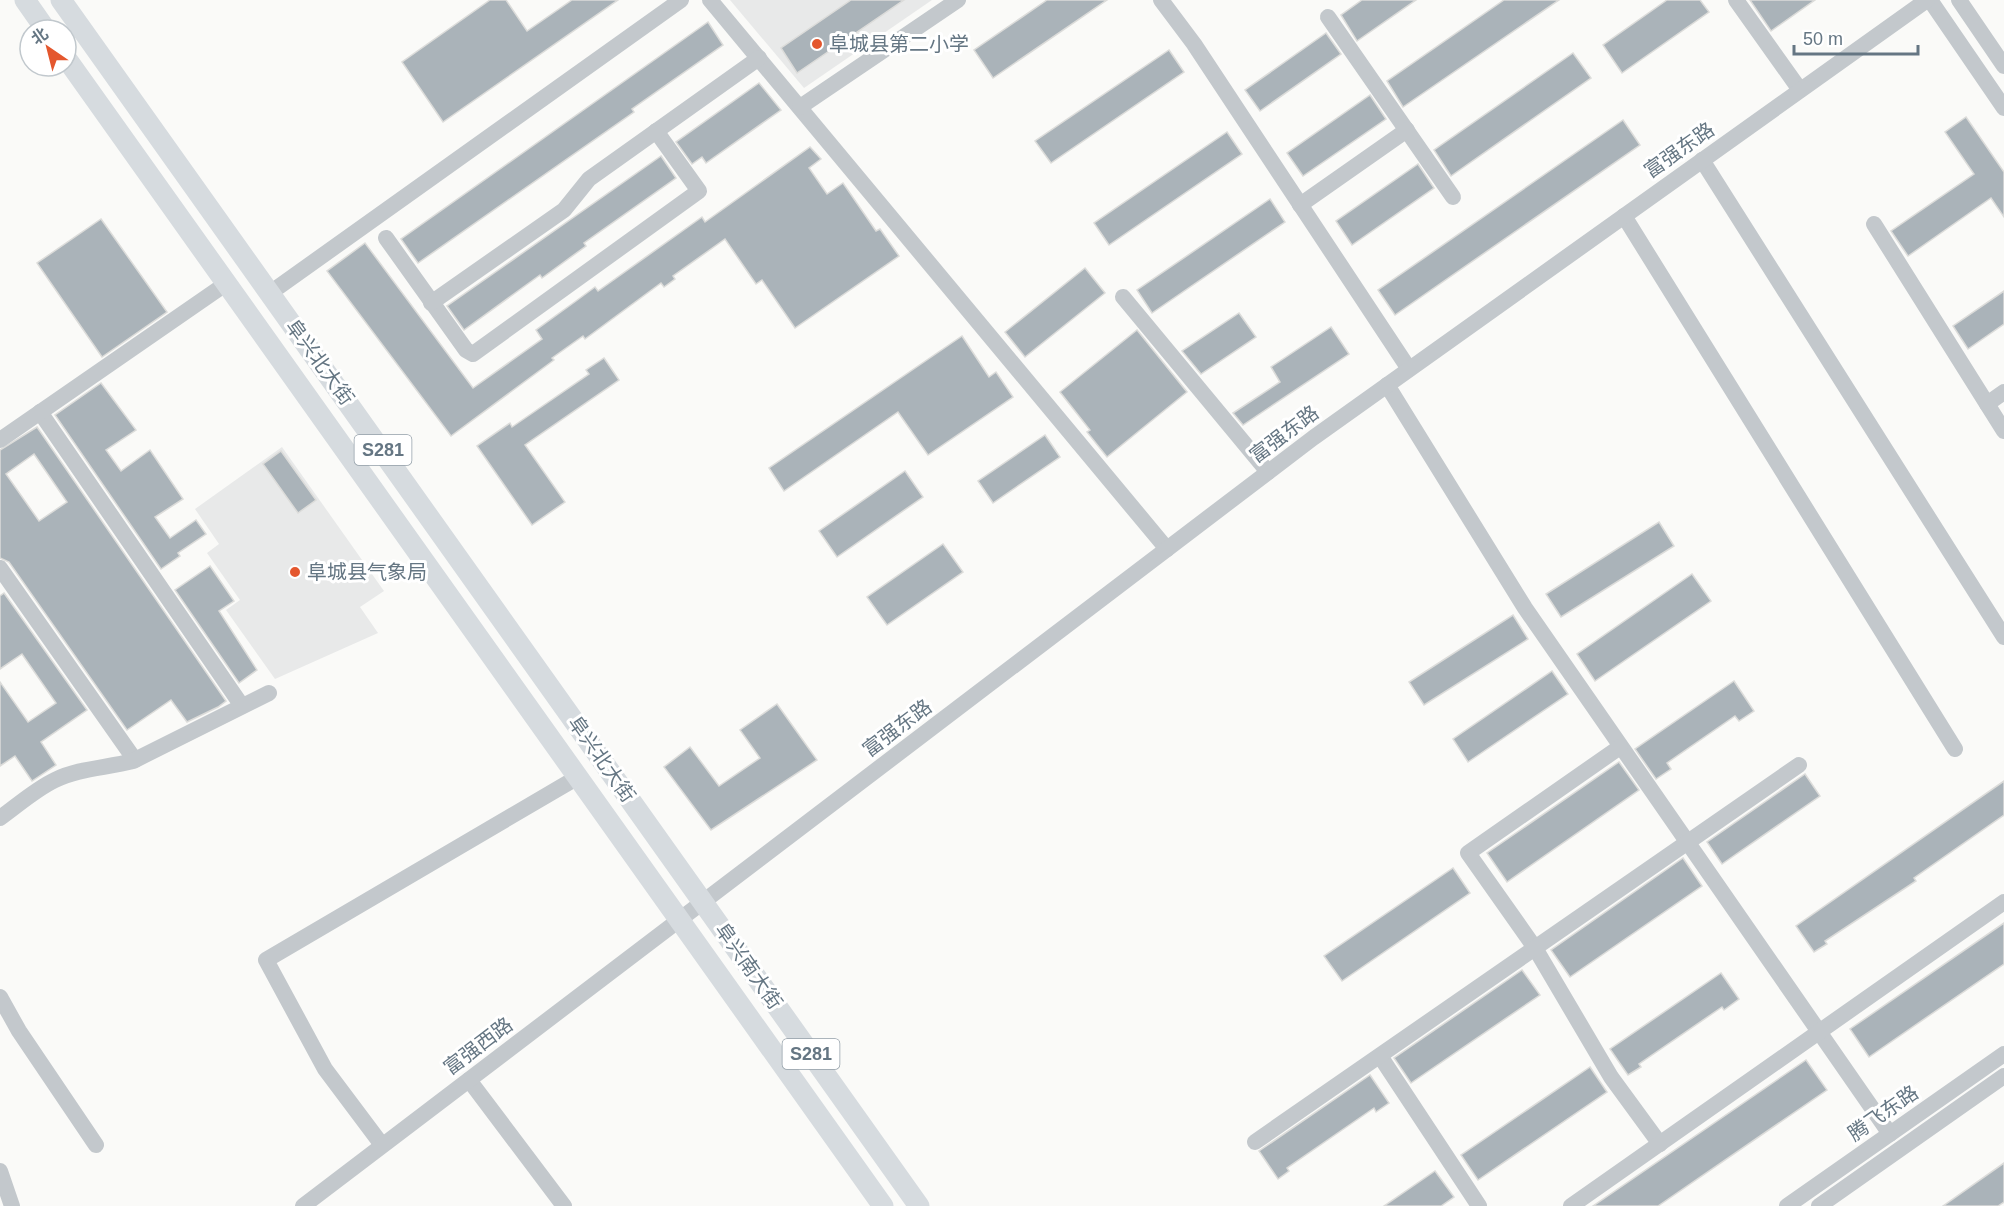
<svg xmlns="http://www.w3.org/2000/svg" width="2004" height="1206" font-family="Arial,'Noto Sans SC',sans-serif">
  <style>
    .built { fill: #e8e9e9 }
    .building { fill: #aab3b9; stroke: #dcdcda; stroke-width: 1.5; fill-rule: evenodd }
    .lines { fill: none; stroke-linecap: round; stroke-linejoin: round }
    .minor { stroke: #c3c8cc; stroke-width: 16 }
    .major { stroke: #d6dbdf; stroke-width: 21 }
    .poi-dot { fill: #e4572e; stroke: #fff; stroke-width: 2 }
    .labels { text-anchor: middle; stroke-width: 6; stroke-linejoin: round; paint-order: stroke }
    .shield { fill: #fff; stroke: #939fa8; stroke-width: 1.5 }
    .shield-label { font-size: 18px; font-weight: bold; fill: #657683 }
    .poi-label { font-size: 20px; fill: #657683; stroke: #fff; text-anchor: start }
    .street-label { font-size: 20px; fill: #657683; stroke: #fff }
  </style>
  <rect width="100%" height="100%" fill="#fafaf8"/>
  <g class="built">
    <path d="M730,0H932L804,88Z"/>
    <path d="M282,447L384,591L360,607L378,633L275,679L226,610L240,600L207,553L219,544L195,509Z"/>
  </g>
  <g class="building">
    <path d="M490,0H506L527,31L572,0H618L443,122L402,62Z"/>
    <path d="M851,0H904L797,73L781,48Z"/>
    <path d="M1047,0H1107L993,78L974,50Z"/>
    <path d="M1362,0H1416L1357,41L1341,15Z"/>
    <path d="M1504,0H1559L1403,107L1387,81Z"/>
    <path d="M1667,0H1700L1709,12L1622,73L1603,45Z"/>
    <path d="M1750,0H1815L1771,31Z"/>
    <path d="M708,22L723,45L632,109L634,112L418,263L401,239Z"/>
    <path d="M1326,33L1341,54L1260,111L1245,90Z"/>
    <path d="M1169,50L1184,72L1051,163L1035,141Z"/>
    <path d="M1573,53L1591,78L1451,176L1434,150Z"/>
    <path d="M759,83L781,110L706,163L702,157L692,164L676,142Z"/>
    <path d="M1370,95L1386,119L1303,176L1287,153Z"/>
    <path d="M1966,117L2004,172V217L1991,198L1908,256L1891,231L1974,174L1945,132Z"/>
    <path d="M1623,120L1640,145L1395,315L1378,290Z"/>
    <path d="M1227,132L1242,154L1109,245L1094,223Z"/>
    <path d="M810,147L821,159L809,168L827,194L843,183L876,231L880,229L899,256L795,328L762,280L756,284L725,239L673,276L675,279L664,287L661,283L585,339L583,336L552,358L554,360L451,436L327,271L365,243L473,388L542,339L536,330L576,301L595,287L598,291L702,217L705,222Z"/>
    <path d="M661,156L676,178L584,243L586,246L542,278L540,275L464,330L447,306Z"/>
    <path d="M1418,164L1434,188L1352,245L1336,221Z"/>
    <path d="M1270,199L1285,222L1152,313L1137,290Z"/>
    <path d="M101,219L167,312L102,357L37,263Z"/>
    <path d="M1085,268L1105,293L1025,357L1005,332Z"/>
    <path d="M2004,291V324L1968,349L1953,326Z"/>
    <path d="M1239,313L1256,337L1201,374L1182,351Z"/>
    <path d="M1331,327L1349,354L1243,425L1233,413L1280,382L1271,367Z"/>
    <path d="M1137,330L1187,392L1107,457L1087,432L1090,430L1060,392Z"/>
    <path d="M962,336L989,377L996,372L1013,397L928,455L898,412L784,491L769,468Z"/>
    <path d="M604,358L619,380L525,445L565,502L532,525L477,446L510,423L512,427L589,374L586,370Z"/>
    <path d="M101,383L136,430L106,450L121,471L150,450L183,499L155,517L170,538L196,520L206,534L178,553L180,556L161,569L55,415Z"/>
    <path d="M37,427L226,701L218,707L187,722L171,700L127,730L9,562L0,558V450ZM34,454L67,502L39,521L6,474Z"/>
    <path d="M1045,435L1060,457L993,503L978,481Z"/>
    <path d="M281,451L316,500L298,513L263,464Z"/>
    <path d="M905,471L923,497L837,557L819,531Z"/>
    <path d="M1659,522L1674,546L1561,617L1546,594Z"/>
    <path d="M943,544L963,572L887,625L867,597Z"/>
    <path d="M210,566L234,601L219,611L257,670L239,683L175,590Z"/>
    <path d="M1692,574L1711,601L1595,681L1577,654Z"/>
    <path d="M4,593L87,710L41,742L56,765L32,781L15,756L0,766V682L28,722L56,703L22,654L0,669V596Z"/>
    <path d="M1513,615L1528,639L1424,705L1409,682Z"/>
    <path d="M1552,671L1568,694L1468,762L1453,739Z"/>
    <path d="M1734,681L1754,711L1739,721L1735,716L1667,763L1671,769L1656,779L1635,749Z"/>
    <path d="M777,704L817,760L711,830L664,767L690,747L719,786L760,758L740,730Z"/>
    <path d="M1619,762L1639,790L1507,882L1487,853Z"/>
    <path d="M1805,774L1820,796L1722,864L1707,842Z"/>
    <path d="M2004,781V815L1914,878L1916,881L1825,941L1827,944L1814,952L1796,926Z"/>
    <path d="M1683,858L1702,886L1570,977L1551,950Z"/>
    <path d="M1453,868L1470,893L1342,981L1324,956Z"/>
    <path d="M2004,923V964L1869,1057L1850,1029Z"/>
    <path d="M1522,970L1540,995L1411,1083L1394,1058Z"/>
    <path d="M1721,973L1739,999L1724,1010L1722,1007L1639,1064L1641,1067L1628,1075L1610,1049Z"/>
    <path d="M1806,1060L1827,1090L1658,1206H1593Z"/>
    <path d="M1590,1067L1607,1092L1478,1180L1461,1155Z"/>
    <path d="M1370,1075L1389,1103L1376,1112L1374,1108L1287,1168L1289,1171L1278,1179L1259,1151Z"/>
    <path d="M2004,1163V1202L1998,1206H1943Z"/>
    <path d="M1435,1171L1454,1197L1441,1206H1384Z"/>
  </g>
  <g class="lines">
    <g class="minor">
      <path d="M710,0L1167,549"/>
      <path d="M1161,0L1194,44L1409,369"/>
      <path d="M1736,0L1800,90"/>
      <path d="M1930,0L2004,108"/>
      <path d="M1959,0L2004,66"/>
      <path d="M1328,17L1453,197"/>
      <path d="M800,107L958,0"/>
      <path d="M1702,160L2004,637"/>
      <path d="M1300,205L1407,130"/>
      <path d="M1624,216L1955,749"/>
      <path d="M1874,224L2004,431"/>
      <path d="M386,238L466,350L473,354L699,191L656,131"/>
      <path d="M270,293L681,0"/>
      <path d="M1123,297L1268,472"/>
      <path d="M431,303L564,210L589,179L759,58"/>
      <path d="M1387,385L1525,608L1890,1134"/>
      <path d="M1987,404L2004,392"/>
      <path d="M40,412L242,706"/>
      <path d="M0,440L227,283"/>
      <path d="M0,568L135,760"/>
      <path d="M1620,747L1468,853L1535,948L1611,1077L1660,1144"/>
      <path d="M0,818C18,805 36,789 55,780C79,768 107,768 133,761L269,693"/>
      <path d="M0,997L19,1031L96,1145"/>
      <path d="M1380,1056L1479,1206"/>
      <path d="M469,1080L564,1206"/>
      <path d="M1255,1142L1799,765"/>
      <path d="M382,1145L325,1069L266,960L578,777"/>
      <path d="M0,1171L12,1206"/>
      <path d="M303,1206L1313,438L1927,0"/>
      <path d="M1571,1206L2004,902"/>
      <path d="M1787,1206L2004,1054"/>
      <path d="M1819,1206L2004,1076"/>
    </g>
    <g class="major">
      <path d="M25,0L46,30"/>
      <path d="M61,0L919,1206"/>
      <path d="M66,58L883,1206"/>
    </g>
  </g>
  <g class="poi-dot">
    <circle cx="817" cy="44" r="6"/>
    <circle cx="295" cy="572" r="6"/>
  </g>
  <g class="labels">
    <g class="shield">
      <rect x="354.5" y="435" width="57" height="30" rx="4.5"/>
      <rect x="782.5" y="1039" width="57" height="30" rx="4.5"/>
    </g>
    <g class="shield-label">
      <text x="383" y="456">S281</text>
      <text x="811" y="1060">S281</text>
    </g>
    <g class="poi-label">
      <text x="829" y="51">阜城县第二小学</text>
      <text x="307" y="579">阜城县气象局</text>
    </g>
    <g class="street-label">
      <text transform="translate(1679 150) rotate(-35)" y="7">富强东路</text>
      <text transform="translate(320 362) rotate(54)" y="7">阜兴北大街</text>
      <text transform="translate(1284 434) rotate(-37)" y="7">富强东路</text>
      <text transform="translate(897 728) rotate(-37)" y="7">富强东路</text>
      <text transform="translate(602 759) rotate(55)" y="7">阜兴北大街</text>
      <text transform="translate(749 966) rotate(55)" y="7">阜兴南大街</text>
      <text transform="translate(478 1046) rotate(-37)" y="7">富强西路</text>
      <text transform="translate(1883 1113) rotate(-35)" y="7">腾飞东路</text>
    </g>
  </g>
  <g transform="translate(48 48) rotate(325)"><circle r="28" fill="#ffffff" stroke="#c1c8cd" stroke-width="1.5"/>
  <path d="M0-4.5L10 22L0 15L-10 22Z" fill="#e4572e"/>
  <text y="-9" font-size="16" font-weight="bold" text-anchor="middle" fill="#657683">北</text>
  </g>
  <path d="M1794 45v9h124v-9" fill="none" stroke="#657683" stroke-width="3"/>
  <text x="1803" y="45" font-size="18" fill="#657683" stroke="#ffffff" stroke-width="4.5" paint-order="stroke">50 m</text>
</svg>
